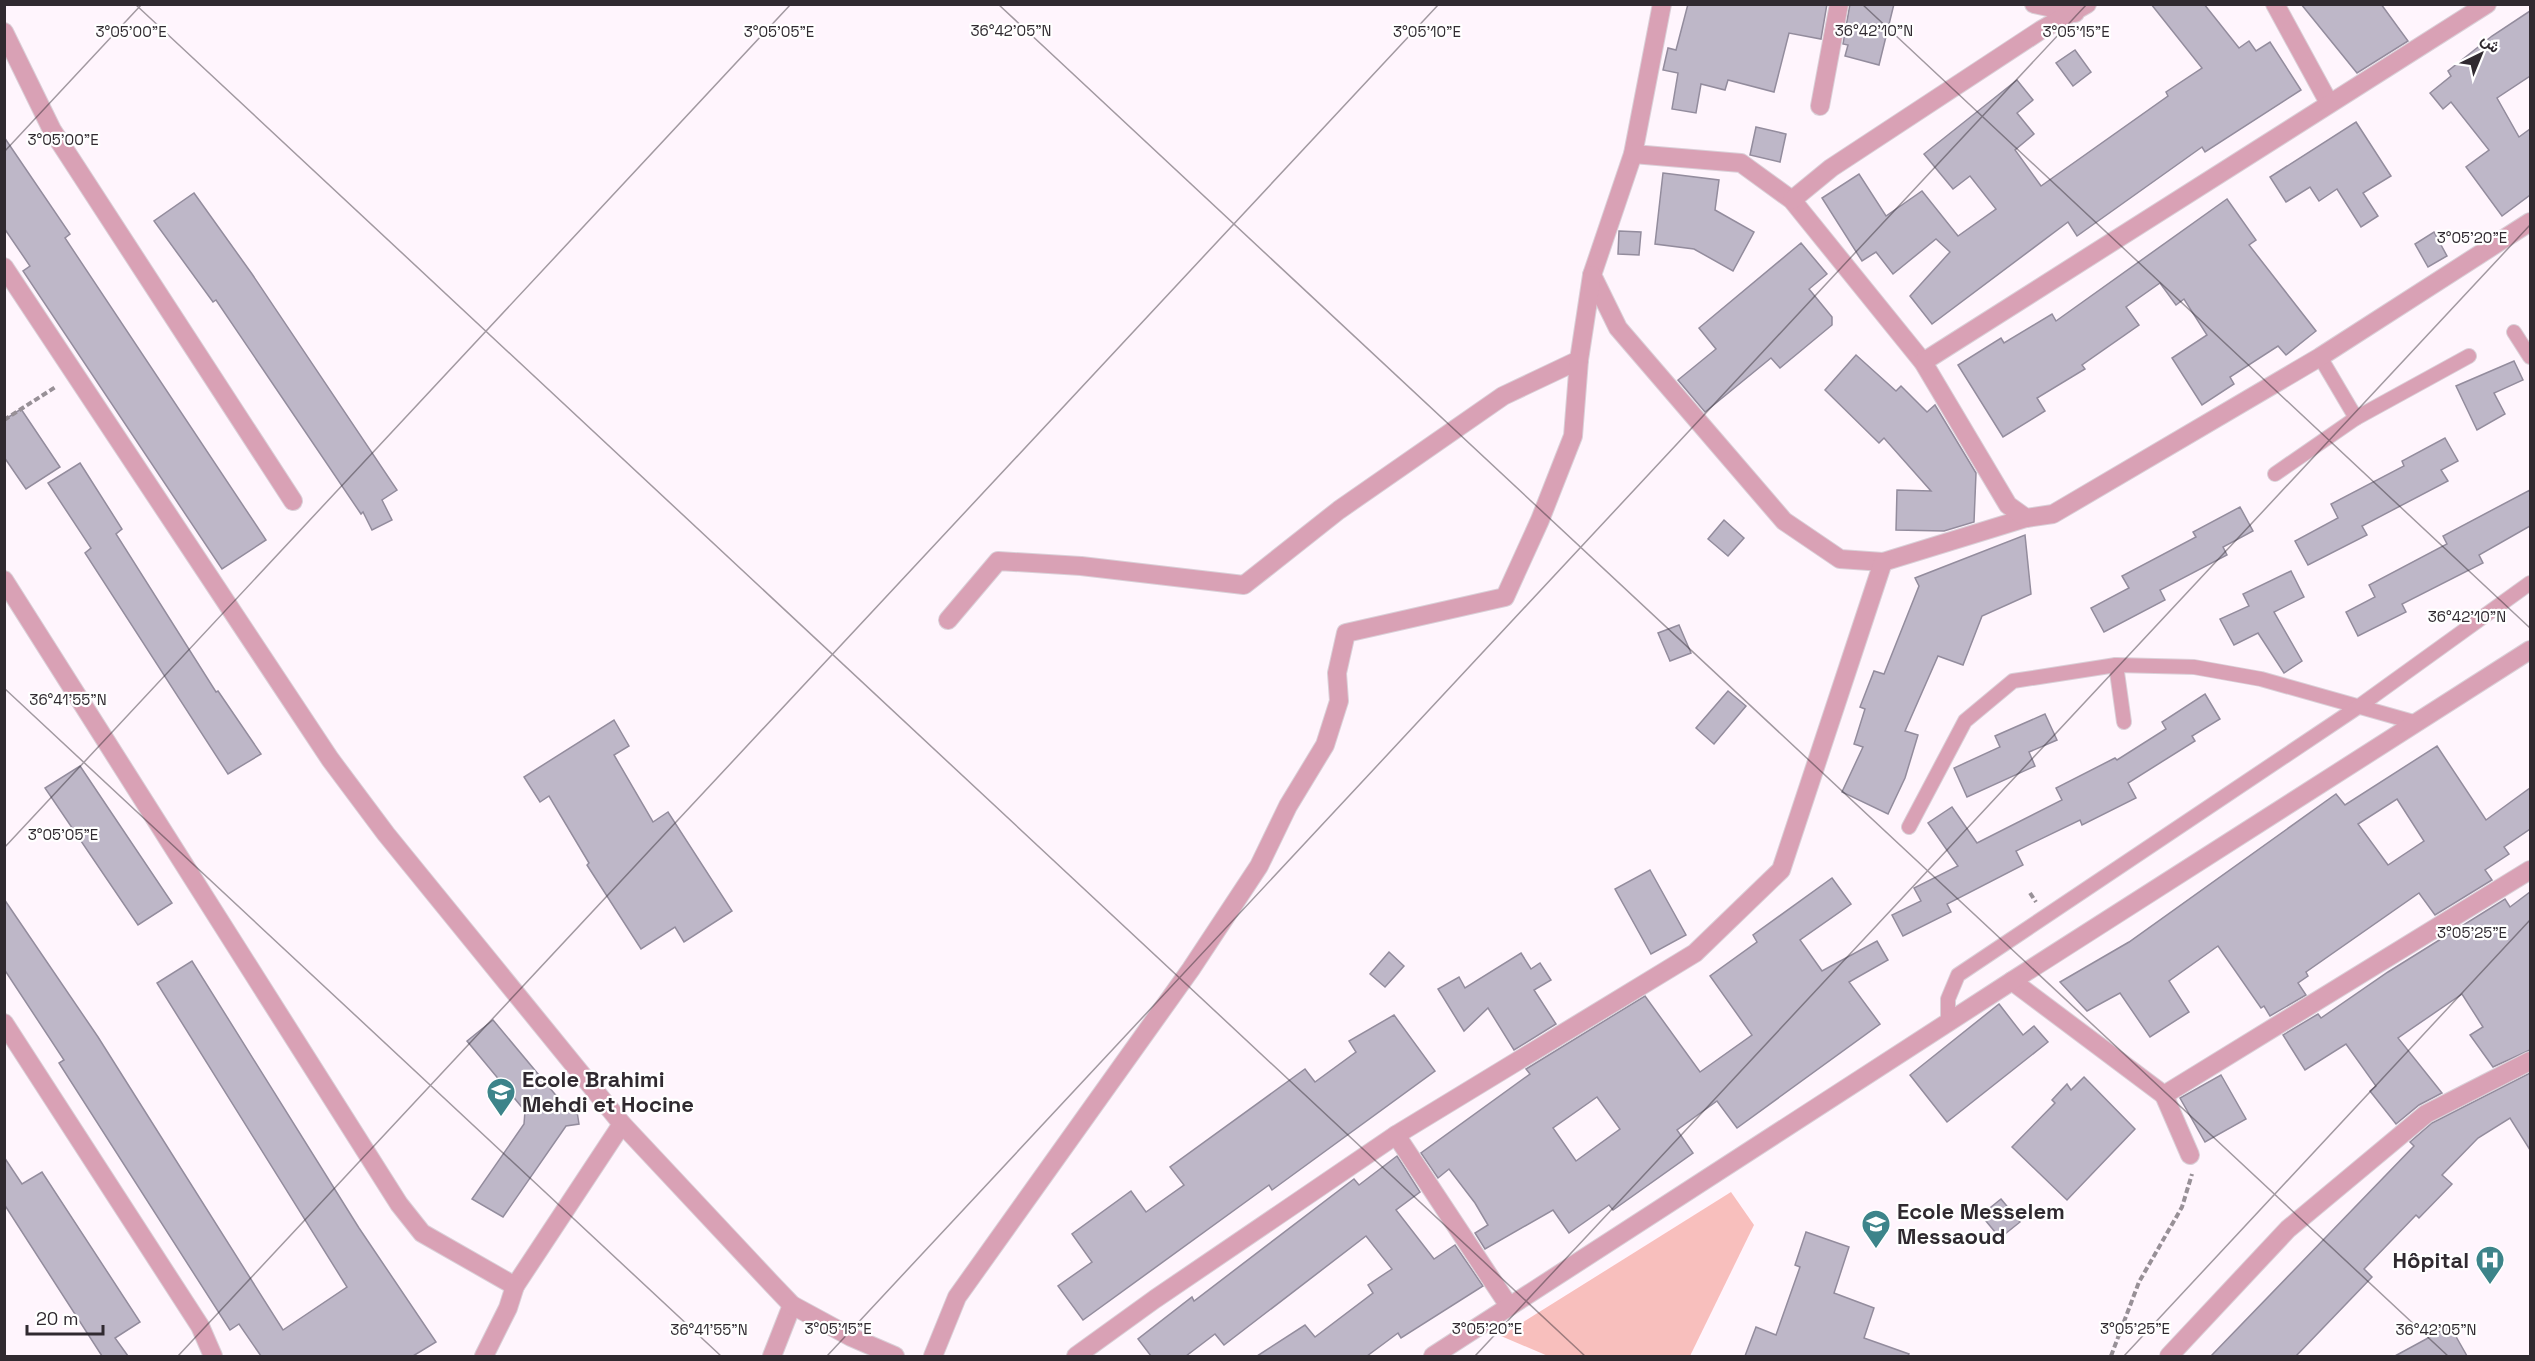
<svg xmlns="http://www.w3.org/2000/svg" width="2535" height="1361" font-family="'Space Grotesk',Vazirmatn,sans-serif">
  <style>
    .park { fill: #f8bfbd }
    .building { fill: #beb7c8; stroke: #938c9d; stroke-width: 1.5; fill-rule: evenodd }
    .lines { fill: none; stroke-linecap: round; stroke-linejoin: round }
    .service-casing { stroke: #dad0d8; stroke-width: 16 }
    .minor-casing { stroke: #dad0d8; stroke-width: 20 }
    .tertiary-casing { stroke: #dad0d8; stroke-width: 20 }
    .path { stroke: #989097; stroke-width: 4; stroke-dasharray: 6 3; stroke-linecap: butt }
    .service { stroke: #d9a1b5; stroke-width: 14 }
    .minor { stroke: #d9a1b5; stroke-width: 18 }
    .tertiary { stroke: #d9a1b5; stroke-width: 18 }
    .ticks { fill: none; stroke: #302a30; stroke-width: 1.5; stroke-opacity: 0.45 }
    .labels { text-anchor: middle; stroke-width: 4.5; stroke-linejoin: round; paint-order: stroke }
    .poi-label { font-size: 22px; font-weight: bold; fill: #302a30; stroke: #fff; text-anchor: start }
    .ticks-label { font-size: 15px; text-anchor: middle; fill: #302a30; stroke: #fff; stroke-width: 4.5; stroke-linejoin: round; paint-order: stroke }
  </style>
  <rect width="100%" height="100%" fill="#fff5fd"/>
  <path class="park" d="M1731,1192L1754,1225L1690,1356H1548L1501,1336Z"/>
  <g class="building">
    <path d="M1688,4H1827L1821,39L1789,33L1774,92L1728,80L1725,90L1701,84L1696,113L1672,109L1678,73L1663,70L1668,48L1676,50Z"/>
    <path d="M1850,4H1894L1879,65L1845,56L1848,45L1843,44Z"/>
    <path d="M2151,4H2204L2239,48L2249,41L2256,51L2270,42L2301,90L2205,152L2202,147L2077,236L2068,222L1932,324L1910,296L1950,252L1936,239L1893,274L1876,252L1862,261L1822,198L1859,174L1886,216L1922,191L1958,236L1996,209L1970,176L1953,189L1924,154L2017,80L2033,100L2017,113L2034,134L2015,150L2041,186L2168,96L2166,92L2202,68Z"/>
    <path d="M2301,4H2381L2408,41L2357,73Z"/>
    <path d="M2530,11V76L2497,98L2519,137L2530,129V195L2502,216L2466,167L2489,150L2451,102L2443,109L2430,93L2451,76L2448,71L2492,36Z"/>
    <path d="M2075,50L2091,72L2073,86L2056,63Z"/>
    <path d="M2356,122L2391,176L2363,193L2378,216L2361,227L2337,189L2319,201L2310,187L2286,202L2270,177Z"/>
    <path d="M1756,127L1786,134L1780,162L1750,155Z"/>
    <path d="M4,137L70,234L65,238L266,540L222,569L23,271L30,266L4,228Z"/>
    <path d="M1663,173L1719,180L1715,210L1754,232L1733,271L1694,249L1655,244Z"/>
    <path d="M194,193L252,274L397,490L382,500L392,520L372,530L363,512L361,514L216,300L213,302L154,221Z"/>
    <path d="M2227,199L2256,240L2249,245L2316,331L2286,355L2278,346L2230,377L2234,384L2202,405L2172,358L2207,335L2184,299L2176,305L2160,283L2126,307L2139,325L2082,365L2085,369L2037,398L2045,411L2003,437L1958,365L2001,338L2004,343L2052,314L2056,321Z"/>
    <path d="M1619,231L1641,232L1639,255L1618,254Z"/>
    <path d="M2434,232L2447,256L2428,267L2415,244Z"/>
    <path d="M1801,243L1827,274L1809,289L1832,317V325L1780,368L1771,358L1705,412L1678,380L1716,349L1699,328Z"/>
    <path d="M1856,355L1896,391L1901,386L1927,412L1935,405L1976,473L1974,522L1944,531L1896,530L1897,490L1931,491L1884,438L1879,443L1825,390Z"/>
    <path d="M2514,361L2523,380L2494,393L2505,414L2477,430L2456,386Z"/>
    <path d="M21,409L60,467L26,489L4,457V420Z"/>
    <path d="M2445,438L2458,461L2441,470L2448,481L2362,526L2367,535L2308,565L2295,541L2338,518L2331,504L2404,466L2402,461Z"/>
    <path d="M80,463L122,529L116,534L216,692L218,691L261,754L228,774L85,553L91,548L48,483Z"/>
    <path d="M2530,490V526L2479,555L2483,563L2402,604L2406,612L2358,636L2346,612L2375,597L2369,585L2447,544L2443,536Z"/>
    <path d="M2240,507L2253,531L2223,547L2227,555L2160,590L2165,600L2104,632L2091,608L2129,588L2122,576L2196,537L2193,532Z"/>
    <path d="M1724,520L1744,538L1728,556L1708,539Z"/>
    <path d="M2025,535L2031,594L1982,616L1963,665L1938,656L1905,731L1918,735L1905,778L1888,814L1842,792L1863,747L1854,744L1865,709L1860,707L1874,671L1884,674L1919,586L1915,578Z"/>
    <path d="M2291,571L2304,597L2274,612L2302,661L2284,673L2258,633L2234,645L2220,619L2249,606L2243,594Z"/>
    <path d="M1679,625L1691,653L1670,661L1658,633Z"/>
    <path d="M1728,691L1746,706L1714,744L1696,728Z"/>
    <path d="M2205,694L2220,719L2192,736L2195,741L2128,783L2136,798L2082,825L2080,820L2016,851L2023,865L1947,904L1951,912L1903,936L1892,915L1921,901L1914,888L1958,866L1928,823L1952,807L1977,843L2062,800L2056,788L2115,758L2117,760L2166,729L2162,722Z"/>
    <path d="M2045,714L2057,740L2029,752L2035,766L1967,797L1954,768L2000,747L1995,736Z"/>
    <path d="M614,720L629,746L614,755L653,822L668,812L732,911L684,942L675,927L641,949L587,865L589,863L549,796L540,802L524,777Z"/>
    <path d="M2437,746L2486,820L2530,788V829L2504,847L2509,854L2485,870L2492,880L2435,915L2419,893L2306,972L2308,976L2298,983L2306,995L2270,1016L2264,1006L2261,1008L2218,946L2169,981L2189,1012L2150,1037L2120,993L2087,1011L2060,982L2129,942L2336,794L2345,805ZM2397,799L2424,841L2388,865L2358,824Z"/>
    <path d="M80,766L172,903L138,925L45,788Z"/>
    <path d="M1650,870L1686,935L1651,954L1615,889Z"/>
    <path d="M1832,878L1851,904L1800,940L1822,971L1877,941L1888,960L1849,982L1880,1024L1737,1128L1717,1101L1677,1130L1693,1153L1613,1210L1609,1205L1569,1233L1553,1210L1485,1249L1475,1233L1488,1225L1475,1203L1449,1169L1438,1178L1421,1153L1530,1074L1526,1069L1645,996L1700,1072L1752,1035L1710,976L1757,942L1753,935ZM1597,1097L1620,1129L1576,1161L1553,1128Z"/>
    <path d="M2530,892V1050L2493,1067L2470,1035L2483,1027L2462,994L2398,1038L2442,1093L2419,1105L2396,1124L2370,1091L2376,1086L2346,1044L2305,1070L2283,1035L2318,1014L2321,1018L2388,972L2505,899L2510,907Z"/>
    <path d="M4,899L98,1037L283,1330L347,1287L157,983L192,961L359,1228L436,1342L413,1356H261L239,1324L230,1330L59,1063L64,1060L4,969Z"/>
    <path d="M1389,952L1404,966L1385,987L1370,974Z"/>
    <path d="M1521,953L1531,969L1540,963L1551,980L1534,990L1556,1024L1514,1050L1488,1008L1464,1031L1438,989L1459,977L1465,988Z"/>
    <path d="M1999,1004L2023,1035L2034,1026L2048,1042L1947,1122L1910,1075Z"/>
    <path d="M1394,1015L1435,1071L1272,1190L1269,1185L1083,1320L1058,1286L1092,1262L1072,1234L1131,1191L1146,1212L1184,1185L1170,1167L1305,1069L1315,1082L1356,1052L1349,1041Z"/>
    <path d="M493,1020L564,1105H576L579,1124L566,1126L503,1217L472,1199L524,1124L525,1111L467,1041Z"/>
    <path d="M2530,1073V1150L2510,1118L2478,1138L2442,1175L2452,1184L2419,1218L2416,1215L2364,1269L2372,1277L2296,1356H2211L2414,1146L2410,1142L2432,1123Z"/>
    <path d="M2221,1075L2246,1119L2205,1142L2180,1098Z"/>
    <path d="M2084,1077L2135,1129L2067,1200L2012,1147L2055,1103L2052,1100L2067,1084L2071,1090Z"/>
    <path d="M1397,1156L1420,1192L1396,1210L1434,1259L1455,1245L1483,1286L1401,1338L1398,1333L1367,1356H1257L1305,1325L1315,1337L1373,1293L1368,1285L1392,1269L1366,1236L1224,1345L1215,1334L1186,1356H1151L1138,1339L1192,1297L1194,1301L1354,1179L1359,1185Z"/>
    <path d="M4,1157L22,1184L42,1172L140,1322L115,1338L128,1356H102L4,1204Z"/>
    <path d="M2001,1199L2020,1222L2000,1238L1981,1215Z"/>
    <path d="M1806,1232L1849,1247L1834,1293L1874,1308L1864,1338L1909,1354L1908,1356H1745L1756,1327L1776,1335L1800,1267L1795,1265Z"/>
    <path d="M2450,1326L2467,1356H2395Z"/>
  </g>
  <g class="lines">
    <g class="service-casing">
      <g id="service">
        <path d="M2514,332L2530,357"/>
        <path d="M2320,357L2356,418"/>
        <path d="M2275,474L2356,418L2469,356"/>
        <path d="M2116,665L2124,722"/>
        <path d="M1909,827L1965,721L2013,681L2116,665L2194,667L2261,679L2417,723"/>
        <path d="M1948,1023V999L1958,975L2358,707L2530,583"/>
      </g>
    </g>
    <g class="minor-casing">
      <g id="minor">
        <path d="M1662,4L1633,154L1592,275L1618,328L1784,521L1840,559L1883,562L2026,518"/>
        <path d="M2034,4L2075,13"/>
        <path d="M2275,4L2329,103"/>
        <path d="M4,32L52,130L293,501"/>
        <path d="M1820,106L1839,4"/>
        <path d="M1633,154L1741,163L1792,200L1923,362L2008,505L2026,518L2053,514L2320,357L2530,222"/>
        <path d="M1792,200L1831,168L2041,30L2087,4"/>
        <path d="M1923,362L2487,4"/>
        <path d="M4,580L399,1204L422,1233L515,1286L622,1124"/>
        <path d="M948,620L998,561L1081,566L1244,585L1339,510L1503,396L1579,360"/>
        <path d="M2012,981L2164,1095L2530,870"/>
        <path d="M4,1023L200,1326L213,1356"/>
        <path d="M2164,1095L2190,1155"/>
        <path d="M1396,1135L1695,953L1781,870L1883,562"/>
        <path d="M484,1356L508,1308L515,1286"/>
        <path d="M772,1356L792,1305"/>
        <path d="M933,1356L957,1297L1191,969L1259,866L1288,806L1325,745L1339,701L1337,673L1346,633L1505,597L1540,520L1573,436L1579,360L1592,275"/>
        <path d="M1076,1356L1155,1299L1396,1135L1509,1306"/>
        <path d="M2169,1356L2288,1229L2426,1114L2530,1061"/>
      </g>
    </g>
    <g class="tertiary-casing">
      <g id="tertiary">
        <path d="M4,267L330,759L386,834L622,1124L771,1283L792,1305L851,1337L895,1356"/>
        <path d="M1433,1356L2012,981L2530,650"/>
      </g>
    </g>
    <g class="path">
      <path d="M4,420L57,386"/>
      <path d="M2030,893L2036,902"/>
      <path d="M2111,1356L2139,1282L2182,1207L2192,1174"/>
    </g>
    <use href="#service" class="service"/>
    <use href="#minor" class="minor"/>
    <use href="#tertiary" class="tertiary"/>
  </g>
  <path class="ticks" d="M135,4L1585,1356M998,4L2448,1356M1862,4L2530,628M4,152L142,4M4,688L721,1356M4,848L791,4M178,1356L1439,4M827,1356L2087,4M1475,1356L2530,225M2124,1356L2530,920"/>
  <defs>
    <g id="school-pin" transform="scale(1.5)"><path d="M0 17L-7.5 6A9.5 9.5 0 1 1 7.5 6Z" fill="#3d848a" stroke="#fff"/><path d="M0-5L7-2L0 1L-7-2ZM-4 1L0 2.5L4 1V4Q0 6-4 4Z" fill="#fff"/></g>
    <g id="hospital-pin" transform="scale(1.5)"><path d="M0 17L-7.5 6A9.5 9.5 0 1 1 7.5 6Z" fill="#3d848a" stroke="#fff"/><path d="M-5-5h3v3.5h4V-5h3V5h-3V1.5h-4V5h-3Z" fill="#fff"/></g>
  </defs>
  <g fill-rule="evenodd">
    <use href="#school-pin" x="501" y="1092"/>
    <use href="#school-pin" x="1876" y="1224"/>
    <use href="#hospital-pin" x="2490" y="1260"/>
  </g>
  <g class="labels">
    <g class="poi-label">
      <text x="522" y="1087">Ecole Brahimi<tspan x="522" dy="25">Mehdi et Hocine</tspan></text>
      <text x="1897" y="1219">Ecole Messelem<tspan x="1897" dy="25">Messaoud</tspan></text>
      <text x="2469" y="1268" text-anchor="end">Hôpital</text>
    </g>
  </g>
  <g class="ticks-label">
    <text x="1011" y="36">36°42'05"N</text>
    <text x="1874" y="36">36°42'10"N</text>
    <text x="131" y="37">3°05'00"E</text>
    <text x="779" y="37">3°05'05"E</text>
    <text x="2076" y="37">3°05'15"E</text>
    <text x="1427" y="37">3°05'10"E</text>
    <text x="63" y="145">3°05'00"E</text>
    <text x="2472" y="243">3°05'20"E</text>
    <text x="2467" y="622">36°42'10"N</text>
    <text x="68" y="705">36°41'55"N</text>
    <text x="63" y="840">3°05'05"E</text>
    <text x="2472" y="938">3°05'25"E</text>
    <text x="838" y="1334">3°05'15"E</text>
    <text x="1487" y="1334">3°05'20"E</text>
    <text x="2135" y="1334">3°05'25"E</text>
    <text x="709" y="1335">36°41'55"N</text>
    <text x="2436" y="1335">36°42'05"N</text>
  </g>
  <rect width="2535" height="1361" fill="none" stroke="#302a30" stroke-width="12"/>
  <g transform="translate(2481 54) rotate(43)" stroke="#ffffff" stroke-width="4.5" paint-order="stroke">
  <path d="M0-4.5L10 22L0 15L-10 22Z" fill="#302a30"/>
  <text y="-9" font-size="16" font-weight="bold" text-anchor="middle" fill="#302a30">ش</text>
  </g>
  <path d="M27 1325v9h76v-9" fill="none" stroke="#302a30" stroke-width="3"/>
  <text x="36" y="1325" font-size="18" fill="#302a30" stroke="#ffffff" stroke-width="4.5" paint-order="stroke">20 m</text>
</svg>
